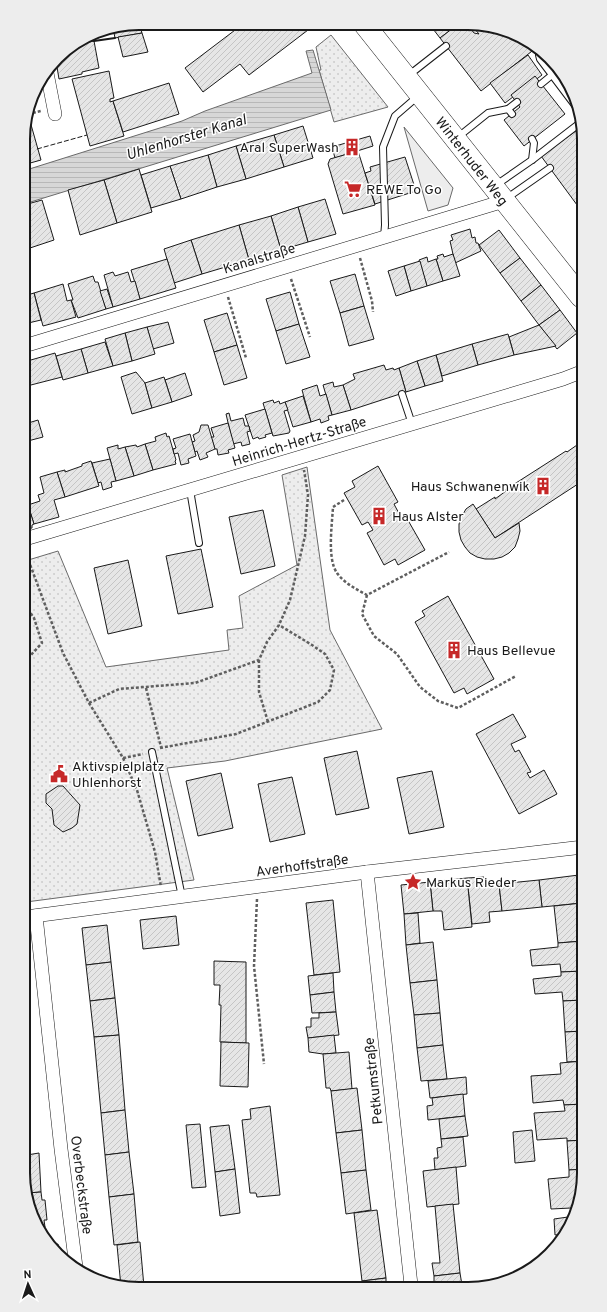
<svg xmlns="http://www.w3.org/2000/svg" width="607" height="1312" font-family="Overpass,sans-serif">
  <style>
    .grass { fill: #ededed; stroke: #6a6a6a }
    .park { fill: url(#park-dots); stroke: #6a6a6a }
    .water { fill: url(#water-rules); stroke: #6a6a6a }
    .building { fill: url(#building-hatch); stroke: #1a1a1a }
    .lines { fill: none; stroke-linecap: round; stroke-linejoin: round }
    .service-casing { stroke: #1a1a1a; stroke-width: 8 }
    .minor-casing { stroke: #1a1a1a; stroke-width: 14 }
    .primary-casing { stroke: #1a1a1a; stroke-width: 22 }
    .path { stroke: #5f5f5f; stroke-width: 2.5; stroke-dasharray: 3 2; stroke-linecap: butt }
    .service { stroke: #fff; stroke-width: 6 }
    .minor { stroke: #fff; stroke-width: 13 }
    .primary { stroke: #fff; stroke-width: 21 }
    .fence { stroke: #1a1a1a; stroke-width: 1; stroke-dasharray: 5 2; stroke-linecap: butt }
    .wall { stroke: #1a1a1a; stroke-width: 2 }
    .labels { text-anchor: middle; stroke-width: 3; stroke-linejoin: round; paint-order: stroke }
    .poi-label { font-size: 14px; fill: #1a1a1a; stroke: #fff; text-anchor: start }
    .street-label { font-size: 14px; fill: #1a1a1a; stroke: #fff }
    .water-label { font-size: 15px; font-style: italic; fill: #1a1a1a; stroke: #fff }
    .rim { fill: none; stroke: #1a1a1a; stroke-width: 2 }
  </style>
  <defs>
    <pattern id="park-dots" width="8" height="8" patternUnits="userSpaceOnUse"><rect width="8" height="8" fill="#ededed"/><path d="M2 2h.1M6 6h.1" fill="none" stroke="#cbcbcb" stroke-width="1.8" stroke-linecap="round"/></pattern>
    <pattern id="water-rules" width="6" height="5" patternUnits="userSpaceOnUse"><rect width="6" height="5" fill="#d7d7d7"/><path d="M0 2.5h6" fill="none" stroke="#b8b8b8"/></pattern>
    <pattern id="building-hatch" width="6" height="6" patternUnits="userSpaceOnUse"><rect width="6" height="6" fill="#e6e6e6"/><path d="M-1 1l2-2M0 6l6-6M5 7l2-2" fill="none" stroke="#c5c5c5"/></pattern>
  </defs>
  <rect width="100%" height="100%" fill="#fff"/>
  <path class="grass" d="M404,127L453,188L448,205L428,211Z"/>
  <g class="park">
    <path d="M331,35L388,107L334,122L319,70H321L316,47Z"/>
    <path d="M307,467L330,630L382,729L225,761L167,768L194,880L26,902L25,561L58,551L106,667L229,650L227,630L243,628L239,596L297,565L282,475Z"/>
  </g>
  <path class="water" d="M313,50L331,110L24,204L23,171L182,121L205,111L312,73L306,51Z"/>
  <g class="building">
    <path d="M139,23L142,33L115,38L113,28Z"/>
    <path d="M243,24H304L308,30L249,75L240,64L203,92L185,68Z"/>
    <path d="M430,25H457L440,38Z"/>
    <path d="M457,25H468L474,33L479,34L474,28L478,25H490L536,48L481,91L440,38Z"/>
    <path d="M142,33L148,52L123,57L118,37Z"/>
    <path d="M94,41L99,68L82,72V74L59,79L56,61L62,52L74,45Z"/>
    <path d="M528,55L542,75L505,103L490,83Z"/>
    <path d="M109,71L114,98L110,99V102L113,101L124,136L90,146L72,79Z"/>
    <path d="M535,76L565,114L524,146L504,120L520,107L511,95Z"/>
    <path d="M169,83L179,114L123,132L113,101Z"/>
    <path d="M28,114L41,160L23,165V132Z"/>
    <path d="M303,126L313,158L284,167L274,135Z"/>
    <path d="M580,128V209L541,156Z"/>
    <path d="M274,135L284,167L246,179L236,146Z"/>
    <path d="M370,136L373,146L335,158L332,147Z"/>
    <path d="M236,146L246,179L217,187L208,155Z"/>
    <path d="M358,151L375,205L343,214L328,164L330,159Z"/>
    <path d="M208,155L217,187L181,199L170,166Z"/>
    <path d="M405,157L416,191L375,204L365,173L371,171L370,167Z"/>
    <path d="M170,166L181,199L151,208L141,175Z"/>
    <path d="M139,169L152,212L117,223L104,180Z"/>
    <path d="M104,180L117,223L80,235L68,190Z"/>
    <path d="M325,199L336,234L308,242L298,207Z"/>
    <path d="M42,200L54,240L24,250V205Z"/>
    <path d="M298,207L308,242L281,250L271,216Z"/>
    <path d="M271,216L281,250L249,260L239,225Z"/>
    <path d="M239,225L249,260L202,274L191,240Z"/>
    <path d="M470,229L472,238L475,237L476,243H478L481,251L455,263L450,241L453,240L451,235Z"/>
    <path d="M499,230L520,258L500,273L479,245Z"/>
    <path d="M191,240L202,274L174,283L164,249Z"/>
    <path d="M443,254L444,257L453,254L460,276L443,281L436,259H438L437,256Z"/>
    <path d="M427,257L428,262L436,259L443,281L427,286L419,260Z"/>
    <path d="M520,258L541,285L521,301L500,273Z"/>
    <path d="M167,259L176,288L140,299L131,270Z"/>
    <path d="M420,261L427,286L411,291L404,266Z"/>
    <path d="M404,266L411,291L396,296L388,271Z"/>
    <path d="M113,272L115,276L128,272L131,282L135,281L140,299L113,307L104,275Z"/>
    <path d="M355,274L364,306L340,313L330,281Z"/>
    <path d="M93,276L95,282H98L106,309L78,318L71,300H73L68,284Z"/>
    <path d="M63,284L67,301L71,300L76,317L43,326L34,293Z"/>
    <path d="M541,285L560,310L539,325L521,301Z"/>
    <path d="M107,289L113,307L106,309L100,291Z"/>
    <path d="M290,292L299,324L276,331L266,299Z"/>
    <path d="M34,293L41,320L24,324V296Z"/>
    <path d="M364,306L374,339L349,346L340,313Z"/>
    <path d="M560,310L577,333L557,349L539,325Z"/>
    <path d="M227,313L237,345L214,352L204,320Z"/>
    <path d="M168,322L174,343L153,349L147,327Z"/>
    <path d="M299,324L310,357L286,364L276,331Z"/>
    <path d="M539,325L556,346L514,355L509,337Z"/>
    <path d="M147,327L155,354L132,361L125,333Z"/>
    <path d="M125,333L132,361L113,366L105,339Z"/>
    <path d="M508,334L514,355L478,365L472,344Z"/>
    <path d="M105,342L113,366L88,373L81,349Z"/>
    <path d="M472,344L478,365L442,376L436,355Z"/>
    <path d="M237,345L247,378L224,385L214,352Z"/>
    <path d="M81,349L88,373L63,380L56,356Z"/>
    <path d="M55,353L62,377L27,386L24,377V362Z"/>
    <path d="M436,355L443,381L425,386L417,361Z"/>
    <path d="M417,361L425,386L406,392L399,368Z"/>
    <path d="M384,365L386,370L393,368L394,370L399,368L406,392L351,410L343,385L355,379L353,374Z"/>
    <path d="M136,372L145,383L152,408L132,414L121,377Z"/>
    <path d="M185,373L192,395L172,402L165,380Z"/>
    <path d="M164,377L172,402L152,408L145,383Z"/>
    <path d="M333,382L334,387L343,385L351,410L332,415L323,385Z"/>
    <path d="M317,385L320,396L326,394L332,415L328,416L329,420L321,423L320,419L311,422L302,390Z"/>
    <path d="M303,396L311,422L293,427L285,402Z"/>
    <path d="M273,400L274,403L279,401L280,404L285,402L288,410L284,411L290,431L289,433L273,436L263,403Z"/>
    <path d="M265,409L272,433L265,435L266,437L259,439L258,437L253,439L245,415Z"/>
    <path d="M229,413L231,421L243,418L245,426H249L250,431L247,432L250,444L242,446L241,442L233,444L226,414Z"/>
    <path d="M24,420L25,424L38,420L43,437L24,442Z"/>
    <path d="M228,423L235,448L228,450L229,453L218,455L217,449H215L211,437H214L211,428Z"/>
    <path d="M201,425H208L215,449L206,453L208,457L200,460L197,451L195,452L192,442L195,441L193,435L199,432Z"/>
    <path d="M166,433L167,437L169,436L176,460L175,461L176,464L153,470L145,444L156,441L155,437Z"/>
    <path d="M190,434L196,456L188,459L189,463L181,465L178,453L174,454L173,449L176,448L173,439Z"/>
    <path d="M581,441V482L495,538L476,509L495,497V499L506,491L505,490L566,451L567,452L577,445L576,444Z"/>
    <path d="M145,444L153,470L134,476L125,447L136,445L137,447Z"/>
    <path d="M118,445V449L125,447L134,476L116,481L107,448Z"/>
    <path d="M110,459L116,481L111,482L112,487L103,490L101,482L98,483L92,463Z"/>
    <path d="M91,461L99,486L65,497L57,472L65,470V472L82,466V464Z"/>
    <path d="M378,466L398,502L394,504L395,506L401,517L405,515L425,550L398,565L395,559L384,565L367,533L373,530L368,522L362,525L344,493L355,487L352,481Z"/>
    <path d="M57,472L65,497L54,500L59,517L34,524L28,505L40,501L38,495L44,493L40,477Z"/>
    <path d="M25,496L34,524L32,525V528L27,529V526L25,527Z"/>
    <path d="M473,504L495,538L519,523L520,531L518,539L515,547L509,553L502,557L494,559H485L477,557L470,553L465,547L461,540L459,532V524L462,516L466,509Z"/>
    <path d="M263,510L275,566L241,574L229,517Z"/>
    <path d="M201,549L213,607L178,614L166,556Z"/>
    <path d="M128,560L142,626L108,634L94,568Z"/>
    <path d="M448,596L494,679L467,694L464,688L454,693L415,622L425,616L422,611Z"/>
    <path d="M513,714L526,737L511,744L515,752L519,750L531,772L527,773L530,778L544,770L557,794L519,814L476,734Z"/>
    <path d="M357,751L369,808L336,815L324,758Z"/>
    <path d="M432,771L444,827L409,834L397,778Z"/>
    <path d="M221,773L233,828L198,836L186,781Z"/>
    <path d="M292,777L305,834L270,842L258,784Z"/>
    <path d="M58,786H63L80,805L77,824L72,828L63,832L54,825L52,809L46,803V794Z"/>
    <path d="M579,875L582,903L542,907L539,880Z"/>
    <path d="M484,877L485,886L499,884L502,911L489,912L490,922L472,924L467,878Z"/>
    <path d="M467,878L472,927L444,930L442,911H433L430,882Z"/>
    <path d="M539,880L542,907L502,911L499,884Z"/>
    <path d="M430,882L433,911L404,914L401,885Z"/>
    <path d="M333,900L340,972L314,975L306,903Z"/>
    <path d="M582,903L583,941L558,943L554,906Z"/>
    <path d="M418,913L420,943L406,945L404,914Z"/>
    <path d="M176,916L179,945L143,949L140,920Z"/>
    <path d="M107,925L111,962L86,965L82,928Z"/>
    <path d="M583,941V971L561,972L560,964L532,966L530,950L558,947V943Z"/>
    <path d="M433,942L437,980L410,983L406,945Z"/>
    <path d="M214,961L246,962V1043L220,1042L221,1005H219L220,985H214Z"/>
    <path d="M111,962L115,998L90,1001L86,965Z"/>
    <path d="M583,971V1000L563,1001L562,992L535,994L533,979L561,976V972Z"/>
    <path d="M333,973L334,992L310,995L308,976Z"/>
    <path d="M437,980L440,1013L414,1015L410,983Z"/>
    <path d="M334,992L336,1012L312,1013L310,995Z"/>
    <path d="M115,998L119,1035L94,1037L90,1001Z"/>
    <path d="M583,1000V1031L565,1032L563,1001Z"/>
    <path d="M336,1012L339,1035L308,1038L306,1027H311V1018H319V1013Z"/>
    <path d="M440,1013L443,1045L417,1048L414,1015Z"/>
    <path d="M583,1031V1061L567,1062L565,1032Z"/>
    <path d="M119,1035L125,1110L101,1113L94,1037Z"/>
    <path d="M334,1035L336,1053L323,1054L309,1052L308,1038Z"/>
    <path d="M221,1042L249,1043L248,1087L220,1086Z"/>
    <path d="M443,1045L447,1079L421,1081L417,1048Z"/>
    <path d="M349,1052L352,1089L331,1091L330,1088H326L323,1054Z"/>
    <path d="M583,1061V1104L564,1105L563,1100L533,1103L531,1076L561,1074L560,1063Z"/>
    <path d="M466,1077L467,1094L430,1098L428,1081Z"/>
    <path d="M357,1088L362,1130L336,1133L331,1091Z"/>
    <path d="M463,1094L465,1116L428,1120L427,1106L433,1105L432,1098Z"/>
    <path d="M583,1104L584,1140L567,1141V1138L537,1140L534,1113L565,1111L564,1105Z"/>
    <path d="M270,1106L280,1195L257,1197L256,1193H250L242,1120L251,1119L250,1109Z"/>
    <path d="M125,1110L129,1152L105,1155L101,1113Z"/>
    <path d="M465,1116L468,1136L441,1139L439,1119Z"/>
    <path d="M200,1124L206,1187L192,1188L186,1125Z"/>
    <path d="M229,1125L235,1169L215,1172L210,1127Z"/>
    <path d="M362,1130L366,1170L341,1173L336,1133Z"/>
    <path d="M532,1130L535,1161L515,1163L513,1132Z"/>
    <path d="M463,1137L466,1166L435,1170L434,1158H438L437,1148L442,1147L441,1139Z"/>
    <path d="M584,1140V1169L569,1170L567,1141Z"/>
    <path d="M129,1152L134,1194L109,1197L105,1155Z"/>
    <path d="M39,1153L41,1192L27,1193V1155Z"/>
    <path d="M456,1167L459,1204L427,1207L423,1171Z"/>
    <path d="M235,1169L240,1213L220,1216L215,1172Z"/>
    <path d="M584,1169V1180L576,1213L571,1208L551,1209L548,1179L569,1177V1170Z"/>
    <path d="M366,1170L371,1210L346,1214L341,1173Z"/>
    <path d="M41,1192L42,1200H45L47,1220H44L45,1227L42,1228L27,1203V1193Z"/>
    <path d="M134,1194L138,1242L114,1245L109,1197Z"/>
    <path d="M453,1204L460,1273L434,1276L432,1263H440L435,1206Z"/>
    <path d="M377,1210L386,1278L362,1281L354,1213Z"/>
    <path d="M575,1216L565,1234L555,1235L554,1219Z"/>
    <path d="M140,1242L144,1287H121L117,1245Z"/>
    <path d="M58,1244L59,1254L53,1245Z"/>
    <path d="M460,1273L462,1285H434V1276Z"/>
    <path d="M386,1278V1286H363L362,1281Z"/>
  </g>
  <g class="lines">
    <g class="service-casing">
      <g id="service">
        <path d="M469,27L471,25"/>
        <path d="M541,50L539,55L540,59L580,112"/>
        <path d="M409,75L446,46"/>
        <path d="M541,84L552,75"/>
        <path d="M508,109L517,102"/>
        <path d="M458,137L488,113L508,109L512,114"/>
        <path d="M532,139L534,143L532,160"/>
        <path d="M496,185L532,160L580,123"/>
        <path d="M507,198L550,168"/>
        <path d="M384,237L385,225L383,147L395,116L417,97"/>
        <path d="M402,394L412,424"/>
        <path d="M190,490L199,543"/>
        <path d="M152,752L182,897"/>
      </g>
    </g>
    <g class="minor-casing">
      <g id="minor">
        <path d="M47,73L55,114"/>
        <path d="M24,346L504,201"/>
        <path d="M25,539L563,379L581,372"/>
        <path d="M367,872L411,1285"/>
        <path d="M36,916L61,1149L76,1267"/>
        <path d="M26,917L367,872L583,847"/>
      </g>
    </g>
    <g class="primary-casing">
      <path id="primary" d="M364,24L581,297"/>
    </g>
    <g class="path">
      <path d="M28,114L41,111"/>
      <path d="M360,258L372,301L373,312"/>
      <path d="M291,279L310,337"/>
      <path d="M228,297L246,358"/>
      <path d="M344,500L333,507C332,525 327,559 337,573C344,583 356,589 367,595L449,552"/>
      <path d="M25,551L63,653L89,703L123,758L137,790L155,852L161,887"/>
      <path d="M367,595L362,614L374,636L397,654L420,687L438,701L458,708L516,676"/>
      <path d="M25,605L34,618L42,643L30,656L25,658"/>
      <path d="M259,660V692L268,722"/>
      <path d="M146,688L161,747"/>
      <path d="M89,703L119,689L195,683L259,660L267,642L279,625L290,600L305,536L308,495L304,470"/>
      <path d="M160,748L236,734L318,702L330,690L334,670L325,654L312,645L279,625"/>
      <path d="M123,758L143,754"/>
      <path d="M257,899L254,966L264,1064"/>
    </g>
    <use href="#service" class="service"/>
    <use href="#minor" class="minor"/>
    <use href="#primary" class="primary"/>
    <path class="fence" d="M37,149L87,135"/>
    <path class="wall" d="M94,41L115,38"/>
  </g>
  <defs>
    <g id="building-bare" transform="scale(1.38)"><path d="M-4-6H4V6H1V3H-1V6H-4ZM-2.5-4.3h1.7v1.8h-1.7ZM.8-4.3h1.7v1.8H.8ZM-2.5-1h1.7V.8h-1.7ZM.8-1h1.7V.8H.8Z" fill="#c62828" stroke="#fff" stroke-width="2.5" paint-order="stroke"/></g>
    <g id="supermarket-bare" transform="scale(1.38)"><path d="M-6-5.5h2.5l.6 2H6L4.5 2H-2.5L-4.4-4H-6ZM-1.5 3.2a1.3 1.3 0 1 0 .1 0ZM3 3.2a1.3 1.3 0 1 0 .1 0Z" fill="#c62828" stroke="#fff" stroke-width="2.5" paint-order="stroke"/></g>
    <g id="civic-bare" transform="scale(1.38)"><path d="M-.6-6.5H3V-4.5H.6V-3L4-1V1h2V6H-6V1h2V-1L-.6-3ZM-1.2 2.5V6h2.4V2.5Z" fill="#c62828" stroke="#fff" stroke-width="2.5" paint-order="stroke"/></g>
    <g id="sight-bare" transform="scale(1.38)"><path d="M0-6L1.8-2.2L6-1.7L2.9 1.2L3.7 5.4L0 3.3L-3.7 5.4L-2.9 1.2L-6-1.7L-1.8-2.2Z" fill="#c62828" stroke="#fff" stroke-width="2.5" paint-order="stroke"/></g>
  </defs>
  <g fill-rule="evenodd">
    <use href="#building-bare" x="352" y="147"/>
    <use href="#supermarket-bare" x="353" y="189"/>
    <use href="#building-bare" x="543" y="486"/>
    <use href="#building-bare" x="379" y="516"/>
    <use href="#building-bare" x="454" y="650"/>
    <use href="#civic-bare" x="59" y="774"/>
    <use href="#sight-bare" x="413" y="882"/>
  </g>
  <g class="labels">
    <g class="poi-label">
      <text x="339" y="152" text-anchor="end">Aral SuperWash</text>
      <text x="366" y="194">REWE To Go</text>
      <text x="530" y="491" text-anchor="end">Haus Schwanenwik</text>
      <text x="392" y="521">Haus Alster</text>
      <text x="467" y="655">Haus Bellevue</text>
      <text x="72" y="771">Aktivspielplatz<tspan x="72" dy="16">Uhlenhorst</tspan></text>
      <text x="426" y="887">Markus Rieder</text>
    </g>
    <g class="street-label">
      <text transform="translate(472 161) rotate(52)" y="5">Winterhuder Weg</text>
      <text transform="translate(259 258) rotate(-17)" y="5">Kanalstraße</text>
      <text transform="translate(299 441) rotate(-17)" y="5">Heinrich-Hertz-Straße</text>
      <text transform="translate(302 865) rotate(-8)" y="5">Averhoffstraße</text>
      <text transform="translate(373 1081) rotate(-96)" y="5">Petkumstraße</text>
      <text transform="translate(82 1185) rotate(83)" y="5">Overbeckstraße</text>
    </g>
    <g class="water-label">
      <text transform="translate(186 137) rotate(-17)" y="5">Uhlenhorster Kanal</text>
    </g>
  </g>
  <path d="M0 0H607V1312H0ZM139 30H468A109 109 0 0 1 577 139V1173A109 109 0 0 1 468 1282H139A109 109 0 0 1 30 1173V139A109 109 0 0 1 139 30Z" fill="#ededed" fill-rule="evenodd"/>
  <path class="rim" d="M139 30H468A109 109 0 0 1 577 139V1173A109 109 0 0 1 468 1282H139A109 109 0 0 1 30 1173V139A109 109 0 0 1 139 30Z"/>
  <g transform="translate(28 1284) rotate(357)" stroke="#ffffff" stroke-width="3" paint-order="stroke">
  <path d="M0-3L7 15L0 10L-7 15Z" fill="#1a1a1a"/>
  <text y="-6" font-size="11" font-weight="bold" text-anchor="middle" fill="#1a1a1a">N</text>
  </g>
</svg>
